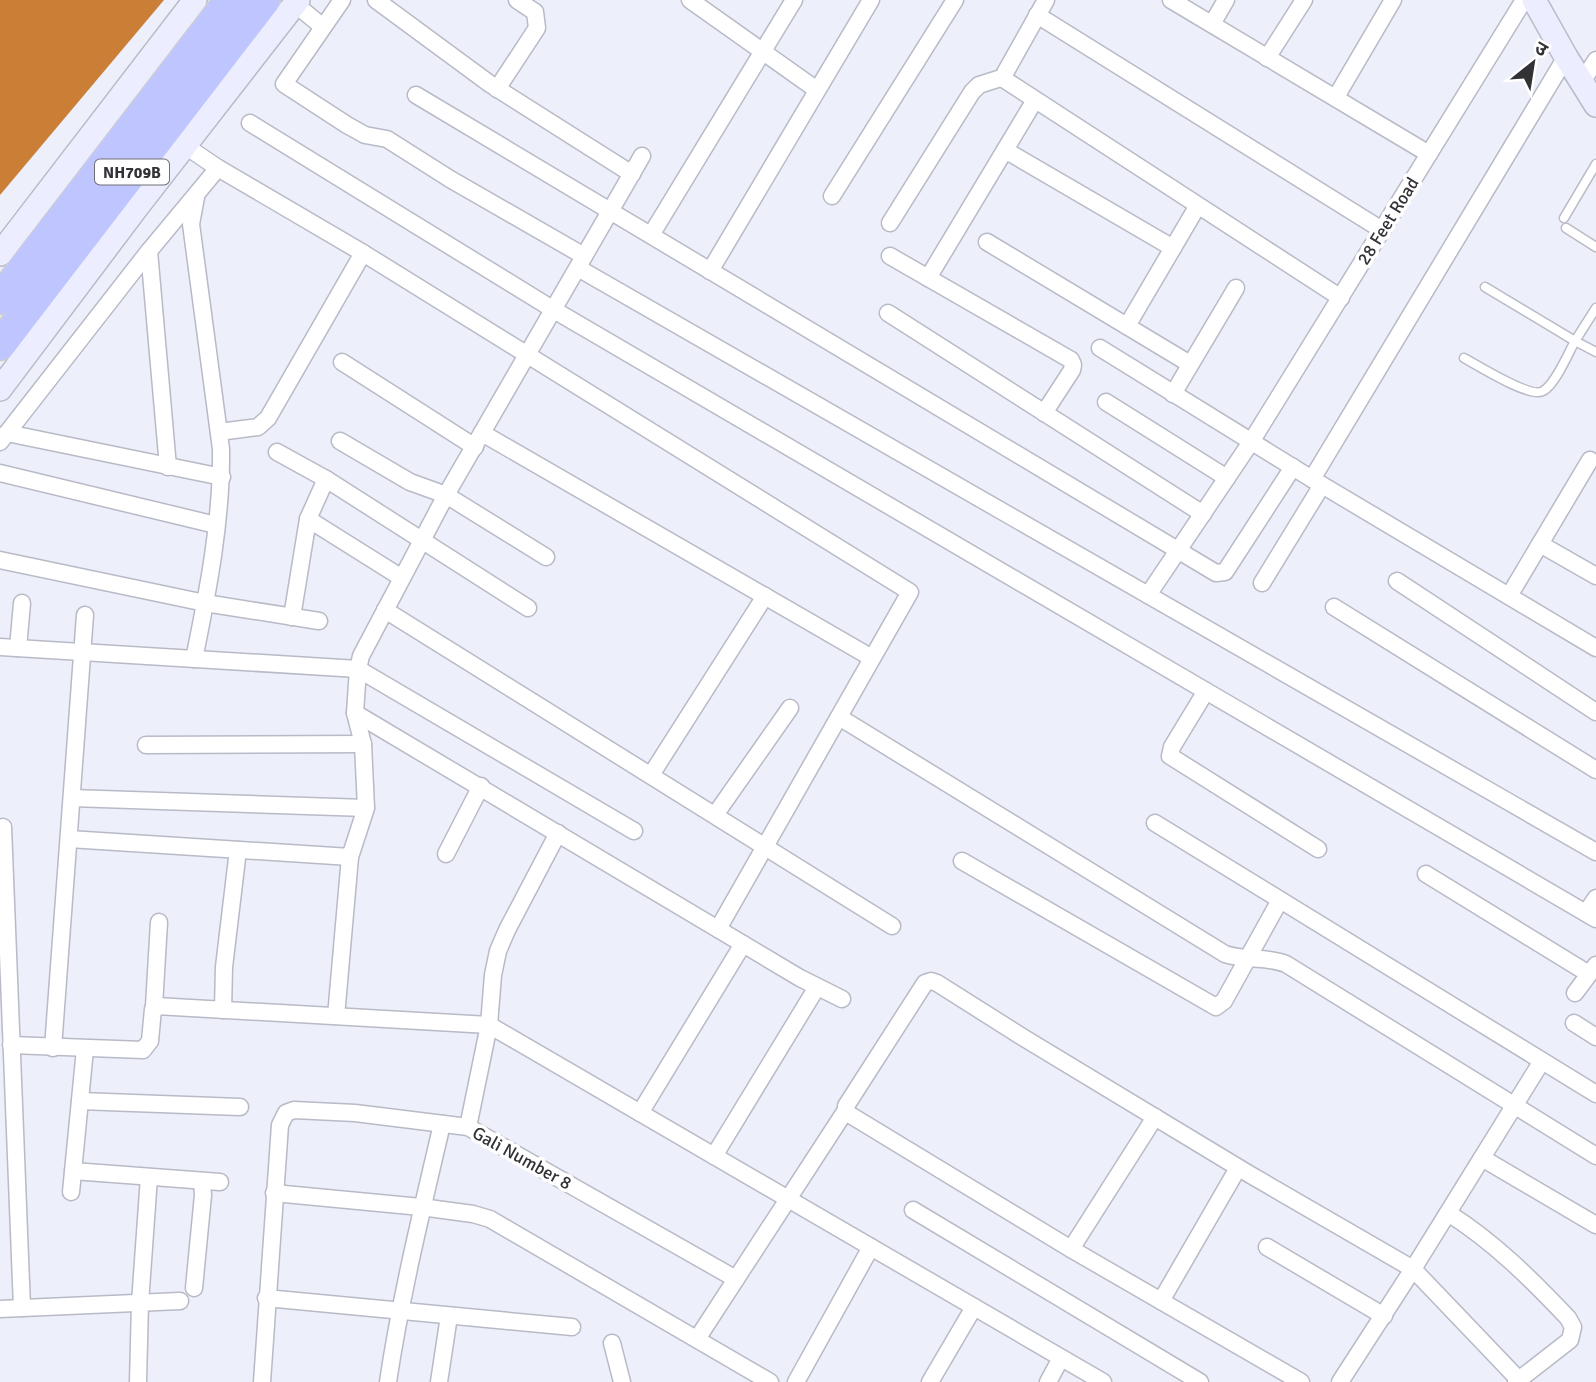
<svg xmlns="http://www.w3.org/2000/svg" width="1596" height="1382" font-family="Signika,'Noto Sans Devanagari',sans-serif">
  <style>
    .water { fill: #cb7e35 }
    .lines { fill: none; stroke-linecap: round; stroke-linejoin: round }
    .lane-casing { stroke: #b8bac6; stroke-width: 11 }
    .street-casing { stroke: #b8bac6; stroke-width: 19 }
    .secondary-casing { stroke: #b8bac6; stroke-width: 26 }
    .highway-casing { stroke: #cececf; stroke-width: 33 }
    .lane { stroke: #fff; stroke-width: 8 }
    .street { stroke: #fff; stroke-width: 16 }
    .secondary { stroke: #eceeff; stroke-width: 23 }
    .highway { stroke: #bfc6ff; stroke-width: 30 }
    .labels { text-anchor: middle; stroke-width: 7; stroke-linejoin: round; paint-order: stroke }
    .shield { fill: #fff; stroke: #6f6f72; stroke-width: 2 }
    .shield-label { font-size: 16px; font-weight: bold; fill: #313136 }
    .street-label { font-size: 18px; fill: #313136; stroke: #fff }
  </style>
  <rect width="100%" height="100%" fill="#edeffb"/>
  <path class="water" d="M0,0H164L0,195Z"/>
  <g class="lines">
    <g class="lane-casing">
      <g id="lane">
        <path d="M1564,218L1596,164"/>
        <path d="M1566,228L1596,247"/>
        <path d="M1485,287L1575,341L1596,308"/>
        <path d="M1464,358C1477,365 1531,399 1543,391C1555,385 1568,354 1575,341L1596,352"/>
      </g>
    </g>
    <g class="street-casing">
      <g id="street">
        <path d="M342,0L284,84L347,125L365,135L387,139L450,179L584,256"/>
        <path d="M376,0L490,84L632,174"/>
        <path d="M690,0L817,90"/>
        <path d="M1046,0L1005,73V80L1341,298"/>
        <path d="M1171,0L1429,154"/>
        <path d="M295,4L323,27"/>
        <path d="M1037,15L1382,230"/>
        <path d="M1212,24L1226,0"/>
        <path d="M1267,58L1304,0"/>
        <path d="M1582,82L1596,60"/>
        <path d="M497,89L537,28L535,12L517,0"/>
        <path d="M416,95L1216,573L1225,572L1293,467"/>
        <path d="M1336,97L1393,0"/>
        <path d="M250,123L554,310L1596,919"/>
        <path d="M184,145L218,168L363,253L910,592L718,929"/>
        <path d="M1005,150L1173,248"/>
        <path d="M832,196L955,0"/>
        <path d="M890,223L972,92L979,85L1004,77"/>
        <path d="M651,235L794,0"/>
        <path d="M987,242L1190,364"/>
        <path d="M149,251L168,467"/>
        <path d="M890,256L1071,360L1073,365L1072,370L1044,413"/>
        <path d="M578,268L1596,852"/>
        <path d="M710,271L871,0"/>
        <path d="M928,278L1035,100"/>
        <path d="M888,313L1203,514"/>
        <path d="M1127,326L1197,207"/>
        <path d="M1100,348L1312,479L1596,648"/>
        <path d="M342,362L475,447"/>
        <path d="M1173,394L1236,288"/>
        <path d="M1106,402L1227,478"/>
        <path d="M219,432L258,427L268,418L363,253"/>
        <path d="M7,433L222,477"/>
        <path d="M482,433L872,658"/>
        <path d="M340,441L410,482L446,495L546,557"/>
        <path d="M0,442L149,251L218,168"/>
        <path d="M277,452L326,479L528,608"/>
        <path d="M0,473L216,525"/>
        <path d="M1312,479L1566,57"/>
        <path d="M308,519L402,578"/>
        <path d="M1540,544L1596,576"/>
        <path d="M0,560L205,603L319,621"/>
        <path d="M1397,581L1596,712"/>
        <path d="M1262,583L1322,485"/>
        <path d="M1148,595L1251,442L1524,0"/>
        <path d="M1509,596L1590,460"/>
        <path d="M1334,607L1596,770"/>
        <path d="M385,610L892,926"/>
        <path d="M292,617L308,519L326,479"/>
        <path d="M0,647L358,669L634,831"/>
        <path d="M18,648L22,603"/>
        <path d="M194,659C208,591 222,519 221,449L191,224L196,197"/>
        <path d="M1206,691L1172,747L1170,756L1318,849"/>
        <path d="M355,713L800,978L842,999"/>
        <path d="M839,717L1225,954C1245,961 1267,956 1286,964L1596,1156"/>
        <path d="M146,745L363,744"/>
        <path d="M651,775L765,596"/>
        <path d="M72,798L366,808"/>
        <path d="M715,815L790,708"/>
        <path d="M1155,823L1596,1094"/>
        <path d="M3,827L22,1308"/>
        <path d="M69,839L350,857"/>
        <path d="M446,854L481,786"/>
        <path d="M962,861L1216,1007L1224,1001L1280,900"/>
        <path d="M1426,874L1589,974"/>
        <path d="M1586,913L1596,898"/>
        <path d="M1575,993L1596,965"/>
        <path d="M154,1006L159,922"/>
        <path d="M223,1010L224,967L238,850"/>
        <path d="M336,1016L350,857L366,808L363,744L355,713L358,669L361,656L446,495L642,156"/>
        <path d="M1574,1023L1596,1037"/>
        <path d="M11,1045L143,1050L150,1041L153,1009L156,1006L489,1025L1103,1382"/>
        <path d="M53,1048L85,615"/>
        <path d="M80,1101L240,1107"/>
        <path d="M640,1113L743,944"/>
        <path d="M468,1127L489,1025L493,975L498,951L507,930L558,833"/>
        <path d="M714,1156L817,987"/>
        <path d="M1482,1158L1596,1225"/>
        <path d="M73,1171L220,1182"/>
        <path d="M71,1192L85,1049"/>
        <path d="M274,1193L421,1207L473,1214L490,1219L770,1382"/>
        <path d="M913,1210L1200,1382"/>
        <path d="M1448,1213C1494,1242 1531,1279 1568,1318L1573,1327L1570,1340L1516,1382"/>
        <path d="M1267,1247L1384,1316"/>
        <path d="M1071,1249L1155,1117"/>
        <path d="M194,1288L203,1195L202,1181"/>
        <path d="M266,1298L572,1327"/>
        <path d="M1161,1301L1238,1168"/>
        <path d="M0,1309L180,1301"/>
        <path d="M697,1339L846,1110"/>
        <path d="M612,1343L622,1382"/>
        <path d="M138,1382L140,1303L149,1177"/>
        <path d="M262,1382L280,1125L286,1113L294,1110L355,1113L468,1127L736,1279"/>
        <path d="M388,1382C401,1295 422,1210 442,1124"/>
        <path d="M439,1382L449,1316"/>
        <path d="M796,1382L871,1247"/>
        <path d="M930,1382L974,1307"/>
        <path d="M1048,1382L1061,1358"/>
        <path d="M1301,1382L1071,1249L847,1113L846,1106L925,983L931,981L937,983L1024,1038L1249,1174L1413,1269L1521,1382"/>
        <path d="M1340,1382L1413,1269L1542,1061"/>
      </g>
    </g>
    <g class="secondary-casing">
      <g id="secondary">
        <path d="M1534,0L1566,57L1596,105"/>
        <path d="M0,254L195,0"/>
        <path d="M0,389L137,207L298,0"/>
      </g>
    </g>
    <g class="highway-casing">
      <g id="highway">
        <path d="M0,299L230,0"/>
        <path d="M0,345L265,0"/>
      </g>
    </g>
    <use href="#lane" class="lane"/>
    <use href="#street" class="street"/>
    <use href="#secondary" class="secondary"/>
    <use href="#highway" class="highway"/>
  </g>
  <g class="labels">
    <rect class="shield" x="95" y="159.5" width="74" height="25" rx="5"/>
    <g class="shield-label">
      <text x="132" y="178">NH709B</text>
    </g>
    <g class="street-label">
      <text transform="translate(1388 221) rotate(-58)" y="6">28 Feet Road</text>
      <text transform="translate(522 1158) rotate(29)" y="6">Gali Number 8</text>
    </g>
  </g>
  <g transform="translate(1533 63) rotate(30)" stroke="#ffffff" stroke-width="5" paint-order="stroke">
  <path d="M0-5L12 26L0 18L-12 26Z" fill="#313136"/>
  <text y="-10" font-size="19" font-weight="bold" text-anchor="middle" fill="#313136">उ</text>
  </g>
</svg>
